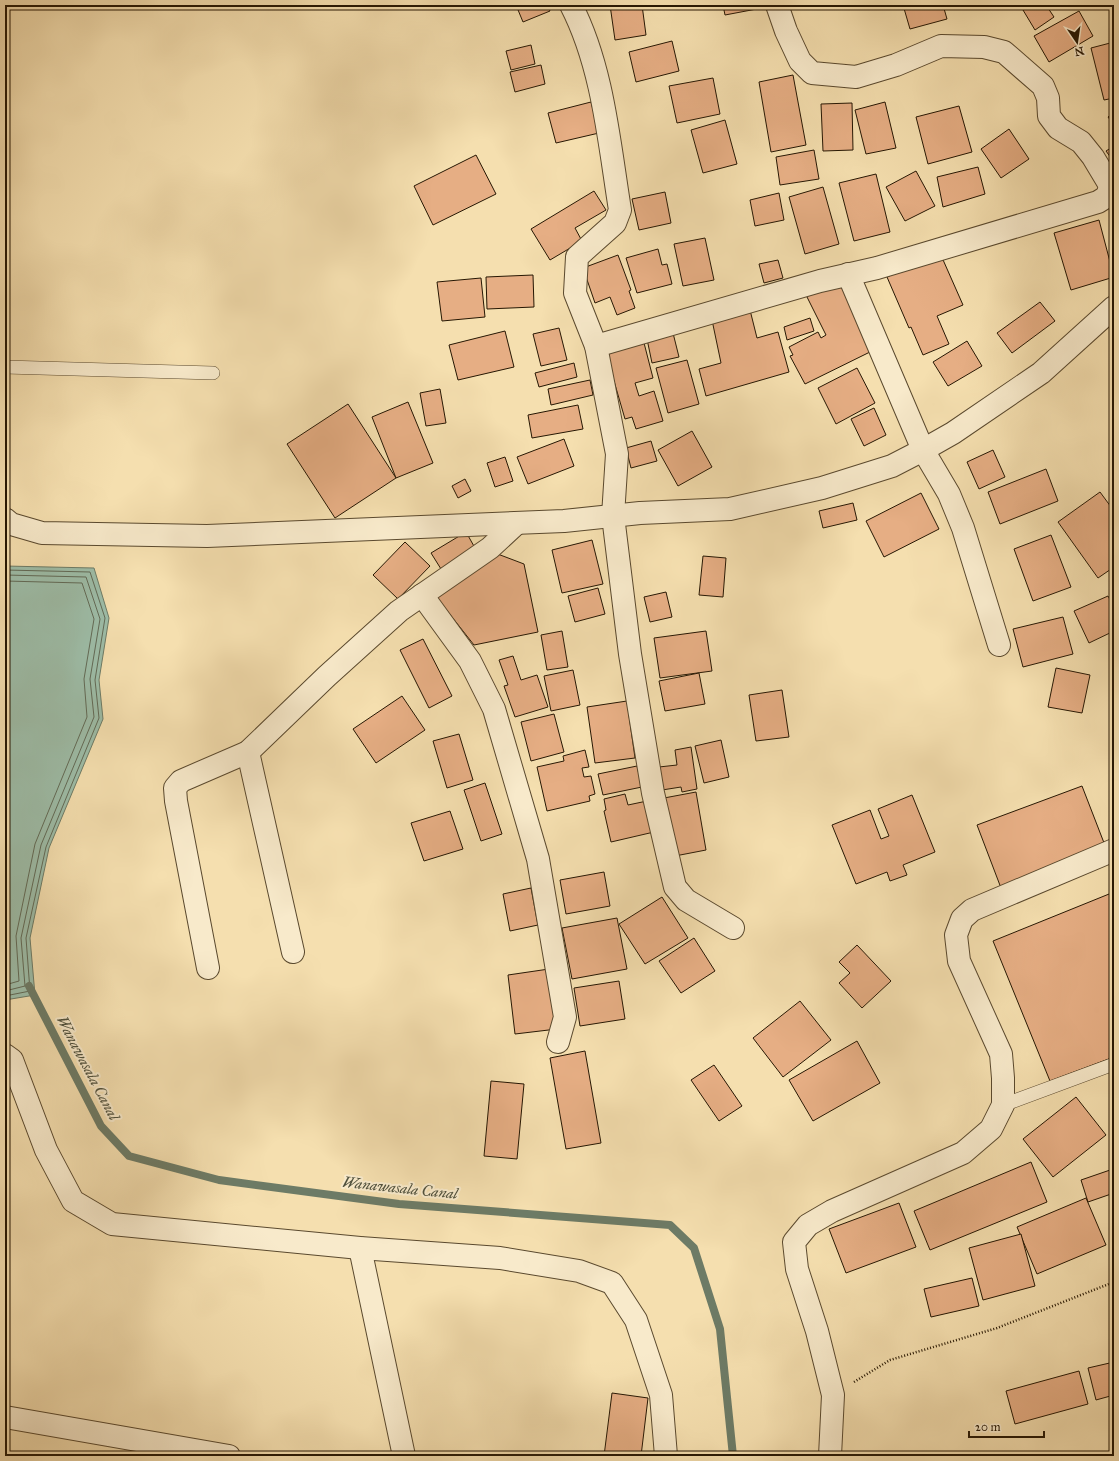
<svg xmlns="http://www.w3.org/2000/svg" width="1119" height="1461" font-family="'IM FELL Great Primer',serif">
  <style>
    .water { fill: #9dbda8; stroke: #6d7b66 }
    .lines { fill: none; stroke-linecap: round; stroke-linejoin: round }
    .shore { stroke: #626a56; stroke-width: 1 }
    .stream { stroke: #6d7b66; stroke-width: 8 }
    .building { fill: #e6ae84; stroke: #261703 }
    .lane-casing { stroke: #5a492e; stroke-width: 14 }
    .street-casing { stroke: #5a492e; stroke-width: 24 }
    .path { stroke: #261703; stroke-width: 2.5; stroke-dasharray: 1 2; stroke-linecap: butt }
    .lane { stroke: #f8eacb; stroke-width: 13 }
    .street { stroke: #f8eacb; stroke-width: 22 }
    .labels { text-anchor: middle; stroke-width: 4; stroke-linejoin: round; paint-order: stroke }
    .water-label { font-size: 15px; font-style: italic; fill: #50513d; stroke: #f8eacb }
  </style>
  <rect width="100%" height="100%" fill="#f5dfaf"/>
  <filter id="stains"><feTurbulence type="fractalNoise" baseFrequency=".005" numOctaves="4"/><feColorMatrix values="0 0 0 0 .2 0 0 0 0 .09 0 0 0 0 .02 0 0 0 .5 -.17"/></filter>
  <radialGradient id="worn" r=".72"><stop offset=".6" stop-color="#630" stop-opacity="0"/><stop offset="1" stop-color="#630" stop-opacity=".3"/></radialGradient>
  <path class="water" d="M5,566L94,568L109,618L99,680L103,719L49,848L30,938L35,995L5,1000Z"/>
  <g class="lines">
    <g class="shore">
      <path d="M5,570L90,572L105,618L95,680L99,718L46,847L26,938L30,991L5,996"/>
      <path d="M5,575L86,577L100,619L90,679L94,717L41,845L21,938L25,986L5,991"/>
      <path d="M5,581L82,583L94,619L84,679L87,717L35,844L16,936L19,981L5,985"/>
    </g>
    <path class="stream" d="M29,986L101,1126L129,1156L219,1180L399,1204L670,1225L694,1248L720,1329L733,1456"/>
  </g>
  <g class="building">
    <path d="M516,5H547L550,11L523,22Z"/>
    <path d="M610,5H642L646,35L615,40Z"/>
    <path d="M723,5H761L762,8L725,15Z"/>
    <path d="M903,5H943L947,19L910,29Z"/>
    <path d="M1031,5H1046L1054,17L1035,30L1023,10Z"/>
    <path d="M1079,11L1093,36L1049,62L1034,36Z"/>
    <path d="M672,41L679,71L636,82L629,52Z"/>
    <path d="M1114,42V98L1104,100L1091,48Z"/>
    <path d="M531,45L535,64L511,70L506,51Z"/>
    <path d="M541,65L545,84L515,92L510,72Z"/>
    <path d="M793,75L806,145L771,152L759,82Z"/>
    <path d="M713,78L720,114L677,123L669,86Z"/>
    <path d="M591,102L599,133L556,143L548,113Z"/>
    <path d="M885,102L896,148L866,154L855,110Z"/>
    <path d="M852,103L853,150L823,151L821,104Z"/>
    <path d="M959,106L972,152L928,164L916,117Z"/>
    <path d="M1114,112V125L1108,117Z"/>
    <path d="M725,120L737,164L703,173L691,130Z"/>
    <path d="M1009,129L1029,159L1001,178L981,149Z"/>
    <path d="M1114,146V162L1106,151Z"/>
    <path d="M814,150L819,179L780,185L776,157Z"/>
    <path d="M476,155L496,194L433,225L414,186Z"/>
    <path d="M978,167L985,194L943,207L937,177Z"/>
    <path d="M916,171L935,206L905,221L886,187Z"/>
    <path d="M876,174L890,232L854,241L839,183Z"/>
    <path d="M823,187L839,244L805,254L789,197Z"/>
    <path d="M594,191L606,210L575,228L582,241L550,260L531,229Z"/>
    <path d="M665,192L671,223L639,230L632,199Z"/>
    <path d="M779,193L784,220L755,226L750,200Z"/>
    <path d="M1099,220L1114,277L1071,290L1054,233Z"/>
    <path d="M705,238L714,280L683,286L674,244Z"/>
    <path d="M658,249L662,265L667,264L672,284L637,293L626,258Z"/>
    <path d="M940,253L963,305L937,316L949,344L923,355L911,327L909,328L887,277Z"/>
    <path d="M618,255L631,290L629,291L635,308L617,315L610,297L595,303L583,268Z"/>
    <path d="M778,260L783,278L764,283L759,264Z"/>
    <path d="M533,275L534,307L487,309L486,277Z"/>
    <path d="M481,278L485,317L442,321L437,282Z"/>
    <path d="M839,279L874,350L805,384L790,356L793,355L789,347L818,332L821,338L826,335L806,295Z"/>
    <path d="M1040,302L1055,321L1012,353L997,333Z"/>
    <path d="M750,310L757,338L778,332L789,372L706,396L699,369L721,363L712,320Z"/>
    <path d="M810,318L814,331L787,340L784,327Z"/>
    <path d="M559,328L567,360L541,366L533,334Z"/>
    <path d="M505,331L514,367L458,380L449,345Z"/>
    <path d="M673,333L679,357L652,363L647,339Z"/>
    <path d="M643,339L653,378L635,383L639,396L654,391L663,421L636,429L632,417L625,419L605,350Z"/>
    <path d="M967,341L982,366L948,386L933,362Z"/>
    <path d="M687,360L699,404L668,413L656,368Z"/>
    <path d="M574,363L577,377L539,387L535,373Z"/>
    <path d="M857,368L875,403L836,424L818,388Z"/>
    <path d="M590,380L593,395L551,405L548,389Z"/>
    <path d="M440,389L446,423L426,426L420,393Z"/>
    <path d="M408,402L433,463L396,478L372,417Z"/>
    <path d="M348,404L396,478L335,518L287,444Z"/>
    <path d="M578,405L583,429L532,438L528,415Z"/>
    <path d="M874,408L886,435L864,446L851,419Z"/>
    <path d="M692,431L712,467L678,486L658,450Z"/>
    <path d="M564,439L574,466L528,484L517,457Z"/>
    <path d="M651,441L657,461L631,468L626,448Z"/>
    <path d="M993,450L1005,477L979,489L967,462Z"/>
    <path d="M505,457L513,481L495,487L487,463Z"/>
    <path d="M1046,469L1058,501L1000,524L988,492Z"/>
    <path d="M465,479L471,491L458,498L452,486Z"/>
    <path d="M1100,492L1114,511V567L1098,578L1058,522Z"/>
    <path d="M921,493L939,529L884,557L866,521Z"/>
    <path d="M853,503L857,520L823,528L819,511Z"/>
    <path d="M466,532L475,548L441,569L431,553Z"/>
    <path d="M1051,535L1071,587L1033,601L1014,549Z"/>
    <path d="M592,540L603,584L562,593L552,550Z"/>
    <path d="M405,542L430,566L398,599L373,575Z"/>
    <path d="M495,553L524,564L538,632L474,645L437,598Z"/>
    <path d="M703,556L726,558L723,597L699,595Z"/>
    <path d="M598,588L605,614L575,622L568,596Z"/>
    <path d="M666,592L672,617L650,622L644,597Z"/>
    <path d="M1108,596L1114,607V631L1089,643L1074,611Z"/>
    <path d="M1063,617L1073,654L1023,667L1013,629Z"/>
    <path d="M562,631L568,667L547,670L541,635Z"/>
    <path d="M706,631L712,671L660,678L654,638Z"/>
    <path d="M423,639L452,696L429,708L400,650Z"/>
    <path d="M513,656L521,680L537,675L548,707L515,717L504,686L508,685L499,660Z"/>
    <path d="M1056,668L1090,675L1082,713L1048,707Z"/>
    <path d="M573,670L580,705L551,711L544,676Z"/>
    <path d="M699,673L705,704L665,711L659,681Z"/>
    <path d="M782,690L789,737L756,741L749,695Z"/>
    <path d="M402,696L425,730L376,763L353,729Z"/>
    <path d="M627,701L635,758L595,763L587,707Z"/>
    <path d="M554,714L564,752L531,761L521,722Z"/>
    <path d="M459,734L473,780L447,788L433,741Z"/>
    <path d="M721,740L729,777L704,783L695,746Z"/>
    <path d="M691,747L697,789L682,792L681,787L662,790L659,767L677,765L675,750Z"/>
    <path d="M585,750L589,767L582,768L584,777L591,776L595,794L589,796L590,801L547,811L537,767L564,761L563,756Z"/>
    <path d="M637,766L642,787L603,795L598,774Z"/>
    <path d="M485,783L502,834L481,841L464,790Z"/>
    <path d="M1082,786L1106,848L1001,888L977,825Z"/>
    <path d="M696,792L706,850L675,856L664,798Z"/>
    <path d="M625,794L628,805L647,801L654,832L611,842L604,811L606,810L604,799Z"/>
    <path d="M912,795L935,852L903,865L907,875L890,881L887,872L856,884L832,825L870,810L881,839L889,836L878,809Z"/>
    <path d="M450,811L463,849L424,861L411,823Z"/>
    <path d="M604,872L610,906L566,914L560,880Z"/>
    <path d="M531,888L538,925L510,931L503,894Z"/>
    <path d="M1114,892V1057L1050,1081L993,941Z"/>
    <path d="M662,897L688,938L645,964L619,924Z"/>
    <path d="M617,918L627,969L572,979L562,928Z"/>
    <path d="M694,938L715,971L681,993L659,961Z"/>
    <path d="M857,945L891,981L862,1008L839,983L850,973L839,962Z"/>
    <path d="M549,969L557,1029L515,1034L508,975Z"/>
    <path d="M619,981L625,1019L580,1026L574,988Z"/>
    <path d="M800,1001L831,1040L783,1077L753,1038Z"/>
    <path d="M857,1041L880,1083L813,1121L789,1080Z"/>
    <path d="M585,1051L601,1143L566,1149L550,1058Z"/>
    <path d="M714,1065L742,1106L719,1121L691,1080Z"/>
    <path d="M491,1081L524,1084L517,1159L484,1156Z"/>
    <path d="M1076,1097L1106,1135L1053,1177L1023,1139Z"/>
    <path d="M1031,1162L1047,1202L930,1250L914,1211Z"/>
    <path d="M1113,1169L1114,1193L1088,1202L1081,1180Z"/>
    <path d="M1086,1198L1106,1245L1037,1274L1017,1227Z"/>
    <path d="M899,1203L916,1247L846,1273L829,1229Z"/>
    <path d="M1021,1234L1035,1286L983,1300L969,1248Z"/>
    <path d="M972,1278L979,1306L931,1317L924,1289Z"/>
    <path d="M1114,1362V1395L1096,1400L1088,1368Z"/>
    <path d="M1079,1371L1088,1404L1015,1424L1006,1391Z"/>
    <path d="M612,1393L648,1398L641,1456H604Z"/>
  </g>
  <g class="lines">
    <g class="lane-casing">
      <g id="lane">
        <path d="M5,367L213,373"/>
        <path d="M1003,1105L1114,1064"/>
      </g>
    </g>
    <g class="street-casing">
      <g id="street">
        <path d="M571,5C603,67 609,142 620,210L615,223L577,257L575,293L596,346L617,454L613,516L630,654L653,793L675,887L686,900L733,928"/>
        <path d="M848,274L923,450L949,494L963,528L999,645"/>
        <path d="M596,346L820,281L877,268L1098,202L1106,197L1110,189L1108,182L1093,157L1081,142L1058,128L1049,116L1048,98L1043,86L1004,52L984,47L941,46L896,65L856,77L812,73L800,61L786,31L777,5"/>
        <path d="M5,519L11,524L42,533L207,536L564,521L640,513L730,509L822,488L892,466L923,450L953,433L1041,373L1114,307"/>
        <path d="M422,595L470,661L494,709L538,859L565,1017L558,1042"/>
        <path d="M248,752L293,952"/>
        <path d="M208,968L176,801L175,788L181,781L248,752L327,676L399,611L490,548L517,523"/>
        <path d="M5,1055L12,1060L46,1150L73,1201L112,1224L360,1248L500,1258L579,1271L612,1283L636,1320L661,1395L666,1456"/>
        <path d="M360,1248L404,1456"/>
        <path d="M5,1417L229,1456"/>
        <path d="M830,1456L833,1395L817,1331L797,1269L794,1242L808,1225L832,1211L963,1153L991,1129L1003,1105V1078L1001,1054L959,961L956,935L962,919L972,910L1114,850"/>
      </g>
    </g>
    <path class="path" d="M854,1382L890,1360L997,1328L1114,1282"/>
    <use href="#lane" class="lane"/>
    <use href="#street" class="street"/>
  </g>
  <g class="labels">
    <g class="water-label">
      <text transform="translate(88 1068) rotate(62)" y="5">Wanawasala Canal</text>
      <text transform="translate(400 1188) rotate(6)" y="5">Wanawasala Canal</text>
    </g>
  </g>
  <rect width="1119" height="1461" fill="none" stroke="#f5dfaf" stroke-width="20"/>
  <rect x="6" y="6" width="1107" height="1449" fill="none" stroke="#261703" stroke-width="2"/>
  <rect x="10" y="10" width="1099" height="1441" fill="none" stroke="#261703"/>
  <g transform="translate(1077 42) rotate(167)" stroke="#f8eacb" stroke-width="3" paint-order="stroke">
  <path d="M0-3L7 15L0 10L-7 15Z" fill="#261703"/>
  <text y="-6" font-size="11" font-weight="bold" text-anchor="middle" fill="#261703">N</text>
  </g>
  <path d="M969 1431v6h75v-6" fill="none" stroke="#261703" stroke-width="2"/>
  <text x="975" y="1431" font-size="12" fill="#261703" stroke="#f8eacb" stroke-width="3" paint-order="stroke">20 m</text>
  <rect width="100%" height="100%" filter="url(#stains)"/>
  <rect width="100%" height="100%" fill="url(#worn)"/>
</svg>
